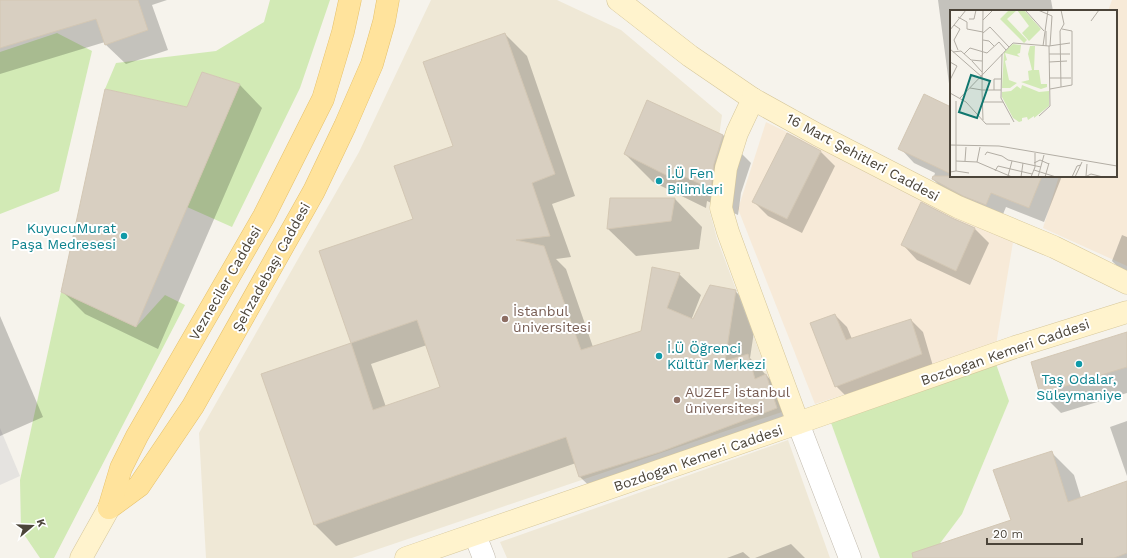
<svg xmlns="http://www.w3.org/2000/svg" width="1127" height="558" font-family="'Work Sans',sans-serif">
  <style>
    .commercial { fill: #f7ead8 }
    .education { fill: #efe8d6 }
    .green { fill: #d2eab5 }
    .parking { fill: #e5e3e0 }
    .shadow { fill: #0003; fill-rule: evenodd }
    .building { fill: #d8cfc1; stroke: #d3c7b4; fill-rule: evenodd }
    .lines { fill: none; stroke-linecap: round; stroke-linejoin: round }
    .street-casing { stroke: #c2bbae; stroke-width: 23 }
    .secondary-casing { stroke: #d6c79b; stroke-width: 23 }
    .primary-casing { stroke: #e6c16a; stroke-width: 23 }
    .street { stroke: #fff; stroke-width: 22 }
    .secondary { stroke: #fff3cd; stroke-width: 22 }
    .primary { stroke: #ffe39c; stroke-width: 22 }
    .culture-dot { fill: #0f9aa8; stroke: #fff; stroke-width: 1.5 }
    .education-dot { fill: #8d6e63; stroke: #fff; stroke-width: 1.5 }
    .labels { text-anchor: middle; stroke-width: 4; stroke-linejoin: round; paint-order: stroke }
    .street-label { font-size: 14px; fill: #4b4439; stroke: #fff }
    .culture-label { font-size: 14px; fill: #0d838f; stroke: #fff; text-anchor: start }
    .education-label { font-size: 14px; fill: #785e54; stroke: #fff; text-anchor: start }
    .inset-road { fill: none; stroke: #b2ada4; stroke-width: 1 }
    .view { fill: #0f766e; fill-opacity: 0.15; stroke: #0f766e; stroke-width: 2 }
    .inset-edge { fill: none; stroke: #4b4439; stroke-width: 2 }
  </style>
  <rect width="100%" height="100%" fill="#f6f3ec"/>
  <g class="commercial">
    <path d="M1112,0H1127V266L1043,228L1059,176H1116V11H1108Z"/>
    <path d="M766,122L1013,242L996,345L815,404L738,209Z"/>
  </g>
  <g class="education">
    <path d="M431,0H557L621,30L722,115L709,209L717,239L782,412L352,558H206L199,433L359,152Z"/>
    <path d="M788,440L830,558H507L500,542Z"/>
  </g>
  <g class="green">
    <path d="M270,0H330L300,88L232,227L187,207L240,84L202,72L187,107L105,89L116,63L216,51L264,22Z"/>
    <path d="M57,33L92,51L59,191L0,214V52Z"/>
    <path d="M61,292L136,327L165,295L185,305L54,558H40L21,530L20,480Z"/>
    <path d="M995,361L1009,401L962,514L929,558H880L830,420Z"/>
  </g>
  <path class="parking" d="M0,428L20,476L0,485Z"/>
  <g class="shadow">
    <path d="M0,0H167L152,5L168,50L126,64L105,44V42L0,74Z"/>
    <path d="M938,0H1051L1053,11H951V99Z"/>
    <path d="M505,34L527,56L575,196L552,204L571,257L556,259L566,269L593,347L642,332L679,274L701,295L690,323L735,291L757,312L750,358L787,397L798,429L602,498L580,477L576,463L336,546L314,524L262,375L352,343L320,252L414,220L454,146ZM427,345L442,388L386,407L371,364Z"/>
    <path d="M203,74L240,85L262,108L158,349L85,314L62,291L187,109Z"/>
    <path d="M951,108V176H1062L1044,222L1006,207L1001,219L947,194L933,179L935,173L914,163L900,148Z"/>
    <path d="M723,135L751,163L741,193L738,215L707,201L706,208L653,182L625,154Z"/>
    <path d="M821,152L835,166L802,233L768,216L754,202Z"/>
    <path d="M675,199L702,227L699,249L636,256L608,229Z"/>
    <path d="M952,219L975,229L989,243L970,285L917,260L903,245Z"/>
    <path d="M1122,235L1127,237V276L1112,261Z"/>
    <path d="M835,315L847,327L852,339L911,320L923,332L933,366L848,398L836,386Z"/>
    <path d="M0,316L43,417L0,436Z"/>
    <path d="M1127,333V393L1061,413L1041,393Z"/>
    <path d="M1127,421V476L1110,427Z"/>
    <path d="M1051,452L1074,475L1081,498L1127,482V558H960L1012,521Z"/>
    <path d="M791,544L805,558H755Z"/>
    <path d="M743,552L750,558H727Z"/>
  </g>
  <g class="building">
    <path d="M0,0H138L148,30L105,45L96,19L0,48Z"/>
    <path d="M505,33L555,174L532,183L550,236L516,240L544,246L581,350L641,331L652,267L680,273L667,308L693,319L710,285L736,290L725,361L748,354L755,379L766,374L777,408L660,452L579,477L566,437L314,525L261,374L351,343L319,251L413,219L394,166L453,146L423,62ZM417,320L440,387L373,410L351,343Z"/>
    <path d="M202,72L240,84L136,327L61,292L105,89L187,107Z"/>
    <path d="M924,94L951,107V174L898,149Z"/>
    <path d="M647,100L723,135L714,164L711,189L679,174L678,181L624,154Z"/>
    <path d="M787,133L821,151L787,219L752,202Z"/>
    <path d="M933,176H1042L1029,208L991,193L986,205L963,196L932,179Z"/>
    <path d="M610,198H675L671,221L607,229Z"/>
    <path d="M921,202L952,218L975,228L956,271L901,245Z"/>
    <path d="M835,314L846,340L911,319L922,354L835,387L810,323Z"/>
    <path d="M1127,332V367L1040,394L1031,362Z"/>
    <path d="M1052,451L1068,502L1127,481V553L1114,558H913L912,553L1011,520L993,470Z"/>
  </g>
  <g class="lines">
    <g class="street-casing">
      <g id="street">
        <path d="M798,423L850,558"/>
        <path d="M475,535L484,558"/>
      </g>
    </g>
    <g class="secondary-casing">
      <g id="secondary">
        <path d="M618,0L690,56L753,99L818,135L958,207L1054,247L1127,283"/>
        <path d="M753,99L737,133L726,168L721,208L728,232L798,423"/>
        <path d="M81,558L109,508"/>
        <path d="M406,558L798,423L1015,347L1127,312"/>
      </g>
    </g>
    <g class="primary-casing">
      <g id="primary">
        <path d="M109,508L139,486L193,406L314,191L345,126L372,64L384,22L388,0"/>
        <path d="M109,508L121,468L137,436L264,216L323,99L343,32L350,0"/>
      </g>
    </g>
    <use href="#street" class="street"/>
    <use href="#secondary" class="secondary"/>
    <use href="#primary" class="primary"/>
  </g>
  <g class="culture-dot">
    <circle cx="659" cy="181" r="4"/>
    <circle cx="124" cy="236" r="4"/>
    <circle cx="659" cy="356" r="4"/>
    <circle cx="1079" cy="364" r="4"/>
  </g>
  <g class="education-dot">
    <circle cx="505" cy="319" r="4"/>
    <circle cx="677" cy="400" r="4"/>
  </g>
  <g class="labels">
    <g class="street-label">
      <text transform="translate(863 157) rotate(28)" y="5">16 Mart Şehitleri Caddesi</text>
      <text transform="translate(271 267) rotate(-61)" y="5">Şehzadebaşı Caddesi</text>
      <text transform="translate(225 283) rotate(-60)" y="5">Vezneciler Caddesi</text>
      <text transform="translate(1005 352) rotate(-19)" y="5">Bozdogan Kemeri Caddesi</text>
      <text transform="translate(698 458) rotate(-19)" y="5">Bozdogan Kemeri Caddesi</text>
    </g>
    <g class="culture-label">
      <text x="667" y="178">İ.Ü Fen<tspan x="667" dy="16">Bilimleri</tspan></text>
      <text x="116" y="233" text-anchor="end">KuyucuMurat<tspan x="116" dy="16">Paşa Medresesi</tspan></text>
      <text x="667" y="353">İ.Ü Öğrenci<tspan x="667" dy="16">Kültür Merkezi</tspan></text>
      <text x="1079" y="384" text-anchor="middle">Taş Odalar,<tspan x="1079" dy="16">Süleymaniye</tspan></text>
    </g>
    <g class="education-label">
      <text x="513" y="316">İstanbul<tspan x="513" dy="16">üniversitesi</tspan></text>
      <text x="685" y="397">AUZEF İstanbul<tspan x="685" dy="16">üniversitesi</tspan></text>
    </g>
  </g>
  <g transform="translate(950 10)">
    <rect width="167" height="167" fill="#f6f3ec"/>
    <path d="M59,0H67L57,9L77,30L74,33L50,9ZM67,0H74L91,19L79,31L72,23L79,16ZM63,34L71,35L70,43L67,44L70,47L55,43L57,50L55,51L59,70L67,73L60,78H52L54,42ZM80,36H85L84,60H89L91,74H97V77L91,79L71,72L79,70L78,61L82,60L78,44ZM72,75L89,82L99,81V96L84,108V106L78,110L77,107L72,108V111L69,112L63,108L52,87V82L61,81L67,76L71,79Z" fill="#d2eab5"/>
    <path class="inset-road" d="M33,0L32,80H51M75,0L94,21M88,0L102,6L100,36M8,7L17,12V19L33,22M19,9H24L26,0M33,10L43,0M141,11L149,0M4,15L10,19L4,30L8,40M0,20L16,0M33,23L40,17L59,37M33,30L39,31L44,36M93,36L98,0M96,36V21M99,36L120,33M0,39L32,67M3,42L11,41L21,50L32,51M14,44L20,38L37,43L49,32L56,40M52,44L51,88L64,112M99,44H120M22,51L32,62M0,52L7,56L0,70M99,52L117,51M99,68H121M111,77L110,21L114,14L111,0M20,78L32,80L33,110M100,79L122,75V21L112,19M44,80V69H51M0,83L16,92L36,114H60M10,88L63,33L99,36L100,96L89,106M32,92H53M0,135L49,136L167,156M35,145L37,142L52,146M52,146L58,150L91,157M6,151L27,152L62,167M15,151L16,137M27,152L30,137M84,153L90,150L99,154M84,160L106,167M6,161L19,163M45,161L48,156L82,164M0,162L6,161V91M58,166L62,151M136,166L137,154M71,167L73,153M81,167L85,157V143M88,167L94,145M95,167L99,153M122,167L127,156L131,155M125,167L132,152M135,167L141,164L153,167"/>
    <path class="view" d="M21,65L40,71L27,108L9,102Z"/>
    <rect width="167" height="167" class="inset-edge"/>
  </g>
  <g transform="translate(32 526) rotate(71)" stroke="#ffffff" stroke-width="3" paint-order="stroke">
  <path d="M0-3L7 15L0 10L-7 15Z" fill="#4b4439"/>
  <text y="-6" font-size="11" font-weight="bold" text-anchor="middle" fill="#4b4439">K</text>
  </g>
  <path d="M987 538v6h95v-6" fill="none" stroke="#4b4439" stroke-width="2"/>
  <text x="993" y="538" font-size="12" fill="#4b4439" stroke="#ffffff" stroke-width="3" paint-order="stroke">20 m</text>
</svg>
